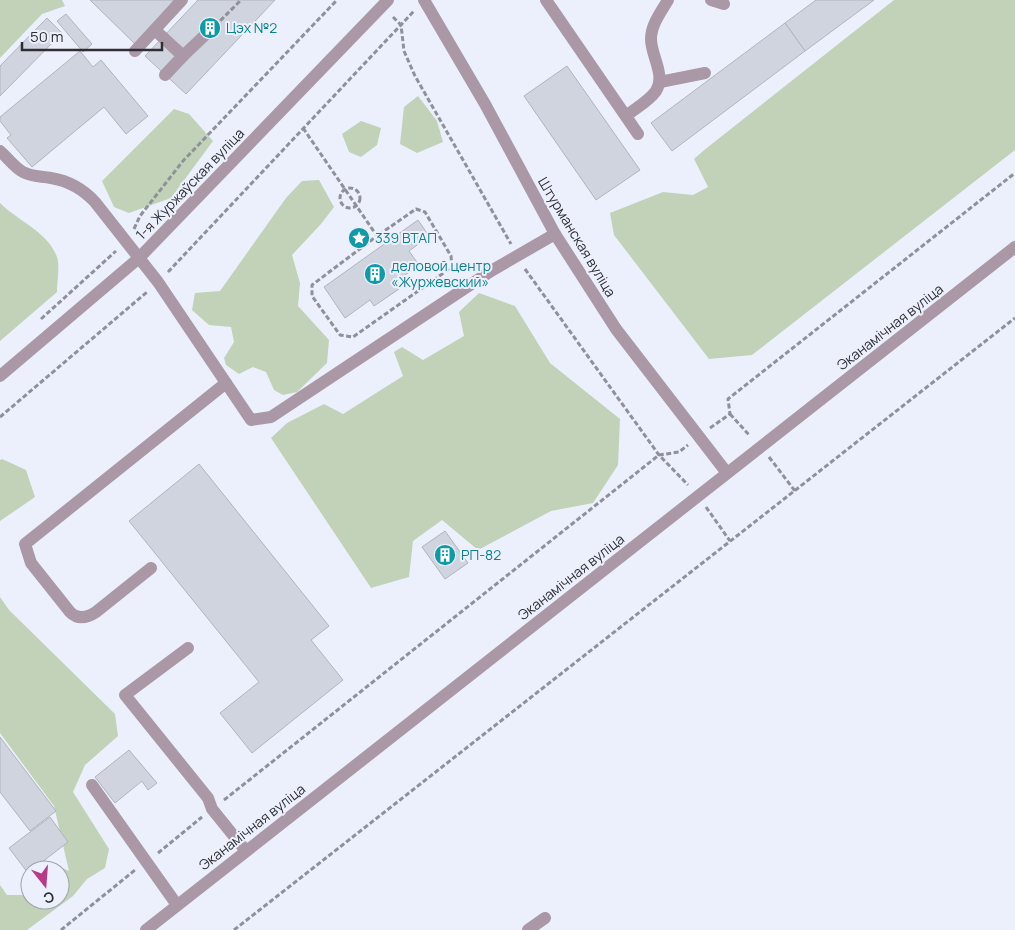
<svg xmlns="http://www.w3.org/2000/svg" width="1015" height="930" font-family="Manrope,sans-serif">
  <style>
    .green { fill: #c1d2b8 }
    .building { fill: #d0d4df; stroke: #b0b4bf }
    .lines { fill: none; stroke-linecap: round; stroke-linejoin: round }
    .path { stroke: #8e9199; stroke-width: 3; stroke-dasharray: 5 2.5; stroke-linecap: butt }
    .minor { stroke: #ab98a7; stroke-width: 12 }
    .labels { text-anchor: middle; stroke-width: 4; stroke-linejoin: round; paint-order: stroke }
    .culture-label { font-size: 14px; fill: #0d838f; stroke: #ecf0fc; text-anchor: start }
    .street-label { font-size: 14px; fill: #2d2f33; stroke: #ecf0fc }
  </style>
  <rect width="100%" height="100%" fill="#ecf0fc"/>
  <g class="green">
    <path d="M0,0H62L65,6L42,14L0,58Z"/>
    <path d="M894,0H1015V150L752,355L709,359L614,235L610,213L663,192L693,195L708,187L694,159L703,151Z"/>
    <path d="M418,96L437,121L443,142L417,153L400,144L404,107Z"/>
    <path d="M174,109L189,114L213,141L171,198L129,213L114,207L102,181Z"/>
    <path d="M361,121L381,128L377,145L361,157L349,152L342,134Z"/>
    <path d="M319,180L334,207L321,224L292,255L300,283L298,306L329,340L327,363L297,392L283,395L274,390L266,372L253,367L239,374L226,365L224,358L234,342L231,327L209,325L192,310L195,293L220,291L286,198L302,181Z"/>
    <path d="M0,203C18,221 48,232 57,257C60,264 57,283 57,292L0,341Z"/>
    <path d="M479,293L515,306L550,363L620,419L618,465L593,503L551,511L478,550L442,520L413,541L409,577L371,588L271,438L287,423L324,404L343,414L403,376L394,352L402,347L423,360L464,336L459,312Z"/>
    <path d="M2,459L26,470L35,497L0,521V460Z"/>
    <path d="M0,597L9,610L115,714L118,736L85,765L73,792L109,849L105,868L87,879L73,896L27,930H0V885L7,895H24L30,887V900H60V870H48L56,865L69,871L54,806L0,733Z"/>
  </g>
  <g class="building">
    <path d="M90,0H174L136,45Z"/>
    <path d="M198,0H275L186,94L145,56Z"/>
    <path d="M816,0H874L805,51L785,23Z"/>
    <path d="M66,14L92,44L83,52L57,21Z"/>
    <path d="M47,18L62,33L0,96V66Z"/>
    <path d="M785,23L805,51L672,151L651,123Z"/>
    <path d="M80,51L93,67L101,60L148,116L126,134L104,107L32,167L7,138L11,135L0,121V117Z"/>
    <path d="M567,66L640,170L596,200L524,96Z"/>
    <path d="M418,220L429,236L409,251L419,265L394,283L399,289L374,306L370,300L345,318L324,287Z"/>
    <path d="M199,464L329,626L311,640L343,680L252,753L220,713L259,682L129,521Z"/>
    <path d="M445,531L468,563L445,579L422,547Z"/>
    <path d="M0,737L56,811L30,831L0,792Z"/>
    <path d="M129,750L157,783L148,790L142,781L115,803L95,777Z"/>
    <path d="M50,817L68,842L28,873L9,848Z"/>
  </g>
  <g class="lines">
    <g class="path">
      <path d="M393,17L401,25L404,51L415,76L511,244"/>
      <path d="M215,26L241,0"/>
      <path d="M303,128L377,236L312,285V296L340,335L353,337L452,267L451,256L425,212L416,209L377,236"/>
      <circle cx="350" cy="198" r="10"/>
      <path d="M134,229L140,216L183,161L337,0"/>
      <path d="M525,269L659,455L688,485"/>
      <path d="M168,272L414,11"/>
      <path d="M41,319L116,251"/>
      <path d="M730,414L750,436"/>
      <path d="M0,417L147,292"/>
      <path d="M710,428L730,414L728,399L1015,173"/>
      <path d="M769,457L795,491"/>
      <path d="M706,507L730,541"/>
      <path d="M224,800L659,455L679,452L688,445"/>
      <path d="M158,853L202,817"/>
      <path d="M61,930L135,870"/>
      <path d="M234,930L1015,318"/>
    </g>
    <g class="minor">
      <path d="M424,0L485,104L555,234L616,329L727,473"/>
      <path d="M546,0L638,134"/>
      <path d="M711,0L724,4"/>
      <path d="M155,30L183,56L165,75"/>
      <path d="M135,51L182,0"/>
      <path d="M183,56L204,36"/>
      <path d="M660,82L705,73"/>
      <path d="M626,116C636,108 649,101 656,91C666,75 651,56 651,39C651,25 661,12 668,0"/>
      <path d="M0,151C7,157 15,168 23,172C32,177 41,176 51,178C69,181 83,189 95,202L158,282L251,420L271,417L491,271L555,234"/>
      <path d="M0,376L139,258L388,0"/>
      <path d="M151,568L96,612C87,618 78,620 70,612L31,563L25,544L226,383"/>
      <path d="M188,648L125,695L208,798L212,809L246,851"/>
      <path d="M92,785L177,905"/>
      <path d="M146,930L1015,247"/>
      <path d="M528,930L545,918"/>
    </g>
  </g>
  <defs>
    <g id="building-disc" transform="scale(1.125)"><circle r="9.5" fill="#0f9aa8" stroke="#ecf0fc"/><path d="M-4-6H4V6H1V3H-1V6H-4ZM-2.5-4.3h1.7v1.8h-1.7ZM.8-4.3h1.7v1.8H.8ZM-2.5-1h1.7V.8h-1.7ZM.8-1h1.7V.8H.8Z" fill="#fff"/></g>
    <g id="sight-disc" transform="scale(1.125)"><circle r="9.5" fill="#0f9aa8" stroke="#ecf0fc"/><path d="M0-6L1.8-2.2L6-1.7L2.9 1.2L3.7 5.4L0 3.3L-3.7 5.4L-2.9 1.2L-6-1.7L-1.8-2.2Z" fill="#fff"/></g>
  </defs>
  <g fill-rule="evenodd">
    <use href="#building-disc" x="210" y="28"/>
    <use href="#sight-disc" x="359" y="238"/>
    <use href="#building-disc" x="375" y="274"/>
    <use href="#building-disc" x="445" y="555"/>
  </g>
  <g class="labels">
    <g class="culture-label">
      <text x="226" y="33">Цэх №2</text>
      <text x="375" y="243">339 ВТАП</text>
      <text x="391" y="271">деловой центр<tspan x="391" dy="16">«Журжевский»</tspan></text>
      <text x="461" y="560">РП-82</text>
    </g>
    <g class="street-label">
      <text transform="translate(190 184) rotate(-46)" y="5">1-я Журжаўская вуліца</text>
      <text transform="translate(577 237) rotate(59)" y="5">Штурманская вуліца</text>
      <text transform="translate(890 327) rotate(-38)" y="5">Эканамічная вуліца</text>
      <text transform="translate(571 577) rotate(-38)" y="5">Эканамічная вуліца</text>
      <text transform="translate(252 827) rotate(-38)" y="5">Эканамічная вуліца</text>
    </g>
  </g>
  <g transform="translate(45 885) rotate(163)"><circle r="24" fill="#ecf0fc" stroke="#a0a3ac"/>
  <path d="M0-4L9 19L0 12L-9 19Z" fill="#b83986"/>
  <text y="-8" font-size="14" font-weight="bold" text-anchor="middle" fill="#2d2f33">С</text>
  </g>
  <path d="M22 42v8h140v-8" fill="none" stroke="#2d2f33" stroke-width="2.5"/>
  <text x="30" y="42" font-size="15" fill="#2d2f33" stroke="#ecf0fc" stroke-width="4" paint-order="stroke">50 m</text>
</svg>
